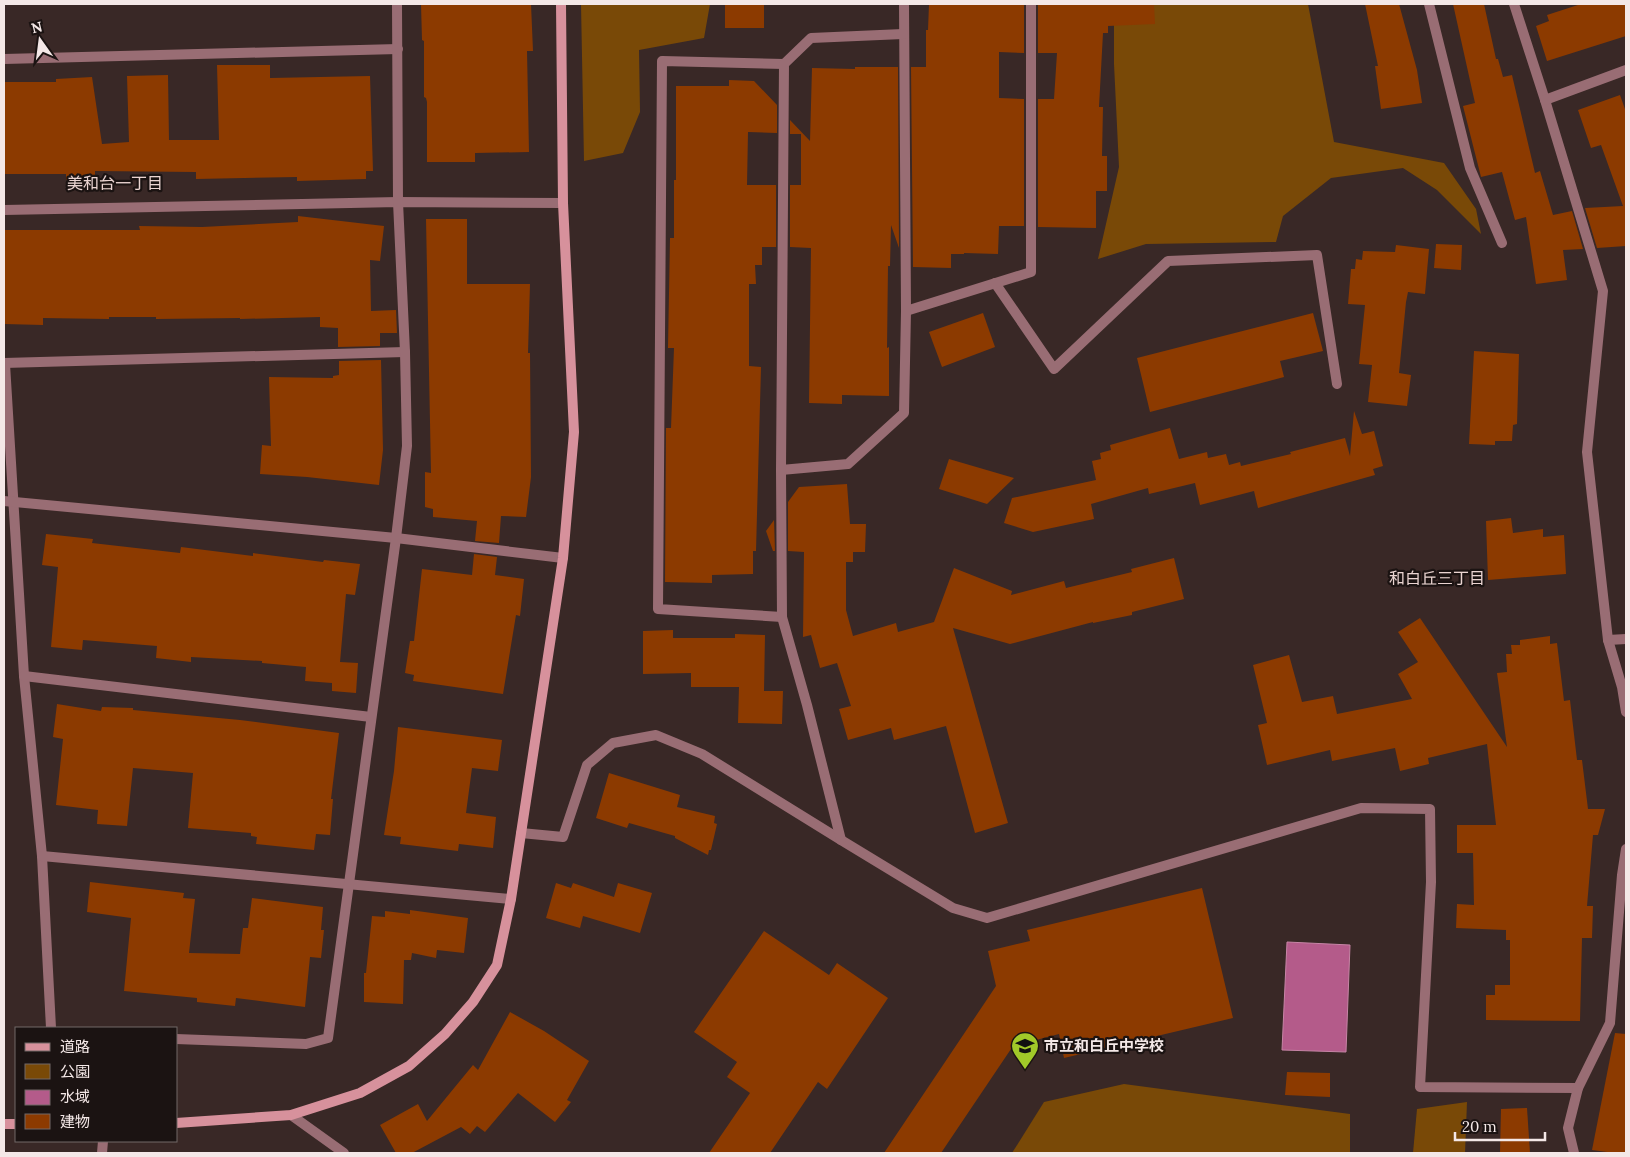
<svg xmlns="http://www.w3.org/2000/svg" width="1630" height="1157" font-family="Lora,'Noto Sans JP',serif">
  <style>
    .green { fill: #794907 }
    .water { fill: #b45b8a; stroke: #c785a6 }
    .building { fill: #8c3a00 }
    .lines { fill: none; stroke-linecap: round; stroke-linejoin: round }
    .street { stroke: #996d74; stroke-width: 10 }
    .secondary { stroke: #d7919c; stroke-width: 10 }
    .labels { text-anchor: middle; stroke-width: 4.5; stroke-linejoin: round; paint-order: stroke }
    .poi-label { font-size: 15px; font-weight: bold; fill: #f4e8e7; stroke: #1b1312; text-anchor: start }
    .neighbourhood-label { font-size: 16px; fill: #ead4d1; stroke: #1b1312 }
  </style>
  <rect width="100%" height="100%" fill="#392826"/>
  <g class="green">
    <path d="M581,4H710L704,38L639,50L640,112L623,153L584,161Z"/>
    <path d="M1114,4H1308L1334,142L1444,163L1476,209L1481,234L1437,190L1403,168L1331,178L1283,216L1276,242L1146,244L1098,259L1119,167L1114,64Z"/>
    <path d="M1124,1084L1350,1114V1153H1012L1044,1102Z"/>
    <path d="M1467,1102L1465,1153H1413L1417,1109Z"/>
  </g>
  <path class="water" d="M1287,942L1350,945L1346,1052L1282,1050Z"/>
  <g class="building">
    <path d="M421,4H531L533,51H527L529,152L475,153V162H427V102L426,98L424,97V41L422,40Z"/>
    <rect x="725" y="4" width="39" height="24"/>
    <path d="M929,4H1024V53L999,52V98L1024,99V226H999L998,254L964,253V254H951V268L913,267L911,67H926V30H928Z"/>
    <path d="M1038,4H1154L1155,24L1108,26V33H1103L1099,107H1103L1102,156H1107V191H1096V228L1038,227V99H1054L1057,53H1038Z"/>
    <path d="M1365,4H1399L1417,70L1422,103L1381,109L1375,66H1378Z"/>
    <path d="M1453,4H1484L1496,59H1498L1503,77L1512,75L1535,173L1540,171L1553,215L1572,211L1583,249L1563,250L1567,280L1536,284L1526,217L1515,220L1502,172L1481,177L1463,106L1475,103Z"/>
    <path d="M1581,4H1626V36L1547,61L1536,26L1549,21L1547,15Z"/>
    <path d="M217,65H270V78L370,76L373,171H366V179L297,181V177L196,179V172L95,171V178L66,180V174H4V82H56V79L92,77L102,144L129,142L127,76L168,75L169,140H219Z"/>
    <path d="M855,67H898L899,248L891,225L890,266H888L887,348L889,347V396L842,395V404L809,403L811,248L790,247V185H801V134H790V120L810,141L812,68L855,69Z"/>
    <path d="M729,80L754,81L777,105V133L748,132L747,185H776V247H762V265H755L756,284H749V366L761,367L756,551H753V574L712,575V583L665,582L666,428H671L674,348H668L670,238H674V180H676V86H729Z"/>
    <path d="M1620,95L1626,112V246L1597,248L1585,208L1623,206L1601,145L1591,148L1578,110Z"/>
    <path d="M298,216L384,226L380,261L370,260L371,311L396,310L397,333H380V346L338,347V328L320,327V317L240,319V318L156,319V317H109V319L43,318V325L4,324V230H140L139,226L202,227L298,222Z"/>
    <path d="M426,219H467V284H530L528,353H530L531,477L526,517L501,516L499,543L475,541L477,521L433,517V509L425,507V472L431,473Z"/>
    <path d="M1436,244L1462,245L1461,270L1434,268Z"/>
    <path d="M1396,245L1429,249L1425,294L1408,292L1406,302L1399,373L1411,375L1407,406L1368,402L1372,365L1359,364L1365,305L1348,304L1351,269H1355L1356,259L1362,260L1363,251L1395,252Z"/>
    <path d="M983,313L995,347L942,367L929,332Z"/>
    <path d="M1313,313L1323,351L1280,361L1284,377L1150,412L1137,358Z"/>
    <path d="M1474,351L1519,354L1517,424L1513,425L1512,441H1495V445L1469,444Z"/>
    <path d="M381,360L383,450L379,485L307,477L260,474L262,445L271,446L269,377L333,378V376L339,375V361Z"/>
    <path d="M1354,411L1362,434L1374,431L1383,466L1373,469L1375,475L1258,508L1254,491L1200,505L1195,483L1149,494L1148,488L1091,504L1094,519L1033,532L1004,523L1012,498L1096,480L1092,461L1101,459L1100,453L1111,450L1110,445L1170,428L1179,459L1207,452L1208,458L1226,454L1229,465L1240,462L1241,466L1291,454L1290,452L1345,438L1350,456Z"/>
    <path d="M949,459L1014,478L987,504L939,489Z"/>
    <path d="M847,484L850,524H866L865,552H853V562H846V610L853,636L896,623L898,632L934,622L954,568L1012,591L1011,595L1064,581L1066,588L1132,572L1131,569L1174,558L1184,599L1132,612V615L1093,623V622L1010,644L953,628L1008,823L975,833L946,726L894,740L891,728L848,740L839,709L851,706L837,663L820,668L811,635L803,637L804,552L788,551V502L799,487Z"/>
    <path d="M1511,518L1513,533L1543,529V537L1564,535L1566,574L1488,580L1486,521Z"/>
    <path d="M774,520L775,551H773L766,531Z"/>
    <path d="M46,534L93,539L92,543L180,553L181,547L253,556V553L323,562L324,560L360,564L355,595L346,594L340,662L358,663L356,693L332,691V683L305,681L306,667L262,663V661L191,657V662L156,658L157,646L83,640L82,650L51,647L58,567L42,565Z"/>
    <path d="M474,554L497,557L495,575L524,579L520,616L516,615L503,694L413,681L414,675L405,673L410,641H414L422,569L472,575Z"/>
    <path d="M1420,618L1507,747L1497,673L1507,672L1506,654H1512L1511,645H1520V640L1550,636V644L1557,643L1564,701L1570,700L1577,760H1582L1588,809H1605L1598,835H1593L1587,906H1593L1592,938H1582L1580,1021L1486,1020V995H1495V985H1510V940H1506V930L1456,928L1457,904L1474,905L1473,853H1457V825H1496L1487,744L1428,758L1429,764L1400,771L1395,748L1332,761L1330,750L1267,765L1258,725L1267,723L1253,665L1289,655L1302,702L1333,696L1337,714L1412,699L1398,674L1418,662L1398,632Z"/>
    <path d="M673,630V638H735V634L765,635L764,691H783L782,724L738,723L739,687H691V673L643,674V631Z"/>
    <path d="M57,704L101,711L102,707L133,708V710L240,720L339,733L331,799H333L330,835L316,834L314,850L256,844L257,837L251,836V833L188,828L193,773L133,768L127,826L97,824L98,810L56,805L63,739L53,737Z"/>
    <path d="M398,727L502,740L498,771L472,768L466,813L496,817L493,848L459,844L458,851L400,844L401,837L384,835L394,771Z"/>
    <path d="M609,773L680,795L677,807L715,816L714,823L717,824L711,850H709L708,855L675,838V836L629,823L627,828L596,818Z"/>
    <path d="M90,882L184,893L183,898L195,899L189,953L240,954L243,928H248L252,898L323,907L321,930H324L321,958L310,957L305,1007L236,998L235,1006L197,1002V998L124,991L131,918L87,912Z"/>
    <path d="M556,883L571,888L573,883L614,897L618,883L652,893L640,933L583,916L580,928L546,918Z"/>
    <path d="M1202,888L1233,1018L1064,1058L1059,1034L1013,1046L941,1153H884L996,986L988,951L1030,941L1027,930Z"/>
    <path d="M410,910L468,918L464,953L437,950L436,958L412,953L411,960H404L403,1004L364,1002V973H366L372,916L385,917V911L410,914Z"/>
    <path d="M764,931L829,975L837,963L888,998L827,1089L818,1082L770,1153H709L750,1093L727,1077L737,1062L694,1032Z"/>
    <path d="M510,1012L544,1031L589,1061L567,1100L571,1102L555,1122L518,1093L485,1132L477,1126L470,1134L461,1127L412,1153H396L380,1125L418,1104L427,1121L473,1065L478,1070Z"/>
    <path d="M1615,1033L1626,1034V1153H1615L1592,1150Z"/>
    <path d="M1287,1072L1330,1073V1097L1285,1095Z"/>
    <path d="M1527,1108L1530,1153H1500L1501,1109Z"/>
  </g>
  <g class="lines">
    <g class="street">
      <path d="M1429,4L1470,168L1502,243"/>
      <path d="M1514,4L1545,100L1603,291L1587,452L1608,640L1622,687L1626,712"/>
      <path d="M4,59L398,49"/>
      <path d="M1545,100L1626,70"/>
      <path d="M4,210L398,202L563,203"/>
      <path d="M995,283L1054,369L1168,261L1317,255L1337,384"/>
      <path d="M906,311L1031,272V4"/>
      <path d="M4,363L405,352"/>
      <path d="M5,364L24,676L42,856L51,1028"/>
      <path d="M781,470L848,464L904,413L906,311L904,4"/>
      <path d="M4,501L396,538L563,558"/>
      <path d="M782,617L658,609L662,61L784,64"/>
      <path d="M1608,640L1626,639"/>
      <path d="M24,676L371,717"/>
      <path d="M521,833L563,837L587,765L613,743L656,735L702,754L841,840L953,908L987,918L1361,808L1430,809L1431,882L1420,1087L1578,1088"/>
      <path d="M841,840L807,705L782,617L781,470L784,64L811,38L903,34"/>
      <path d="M42,856L511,899"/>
      <path d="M176,1039L306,1044L328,1038L396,538L407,446L405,352L398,202L397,4"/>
      <path d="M291,1115L344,1153"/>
      <path d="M102,1153L103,1141"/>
      <path d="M1574,1153L1568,1128L1578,1088L1610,1023L1622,875L1626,849"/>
    </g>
    <g class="secondary">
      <path d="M176,1123L291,1115L360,1093L409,1066L445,1034L473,1002L497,965L511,899L563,558L574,432L563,203L561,4"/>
      <path d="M4,1124H16"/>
    </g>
  </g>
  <defs>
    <g id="school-pin" transform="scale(1.4375)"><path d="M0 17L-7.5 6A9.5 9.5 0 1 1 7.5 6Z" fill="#a1c929" stroke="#1b1312"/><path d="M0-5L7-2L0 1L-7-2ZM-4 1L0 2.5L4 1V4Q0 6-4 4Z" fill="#111"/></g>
  </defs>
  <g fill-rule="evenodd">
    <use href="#school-pin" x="1025" y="1046"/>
  </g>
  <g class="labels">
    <g class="poi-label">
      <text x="1044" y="1051">市立和白丘中学校</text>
    </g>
    <g class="neighbourhood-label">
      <text x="115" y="189">美和台一丁目</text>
      <text x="1437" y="584">和白丘三丁目</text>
    </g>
  </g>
  <rect width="1630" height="1157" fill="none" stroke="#f4e8e7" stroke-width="10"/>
  <rect x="15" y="1027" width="162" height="115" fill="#1b1312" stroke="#726867"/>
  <rect x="25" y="1043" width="25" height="8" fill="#d7919c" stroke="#726867"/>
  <text x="60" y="1052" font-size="15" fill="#f4e8e7">道路</text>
  <rect x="25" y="1064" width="25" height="15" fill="#794907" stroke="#726867"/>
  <text x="60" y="1077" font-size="15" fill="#f4e8e7">公園</text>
  <rect x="25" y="1090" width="25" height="15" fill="#b45b8a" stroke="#726867"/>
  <text x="60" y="1102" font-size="15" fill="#f4e8e7">水域</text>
  <rect x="25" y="1114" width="25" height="15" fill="#8c3a00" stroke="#726867"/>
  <text x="60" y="1127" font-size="15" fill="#f4e8e7">建物</text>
  <g transform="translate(40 40) rotate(346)" stroke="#1b1312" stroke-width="4" paint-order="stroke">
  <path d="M0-4L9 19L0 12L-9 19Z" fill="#f4e8e7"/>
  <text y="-8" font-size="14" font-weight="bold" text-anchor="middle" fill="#f4e8e7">N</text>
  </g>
  <path d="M1455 1132v8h90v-8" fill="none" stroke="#f4e8e7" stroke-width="2.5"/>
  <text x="1462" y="1132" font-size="15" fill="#f4e8e7" stroke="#1b1312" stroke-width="4" paint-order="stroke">20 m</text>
</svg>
